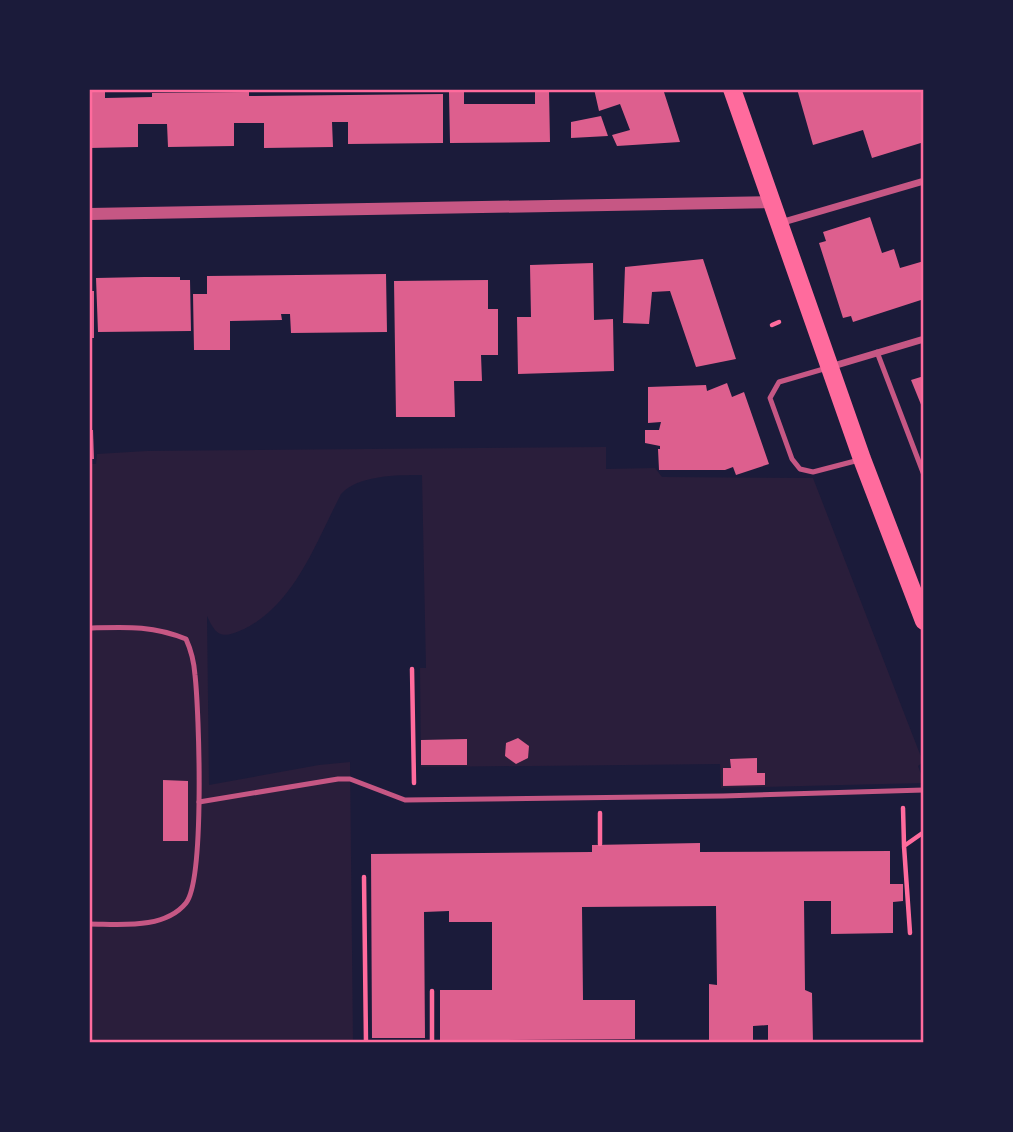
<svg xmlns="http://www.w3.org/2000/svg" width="1013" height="1132" font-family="'Titillium Web',sans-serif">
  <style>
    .green { fill: #2a1e3b }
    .building { fill: #dd5f8e }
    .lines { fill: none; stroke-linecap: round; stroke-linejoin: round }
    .path { stroke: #ff6b9d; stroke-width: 4.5 }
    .service { stroke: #c65784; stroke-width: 5 }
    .minor { stroke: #c65784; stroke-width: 7 }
    .tertiary { stroke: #c65784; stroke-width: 12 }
    .primary { stroke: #ff6b9d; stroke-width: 18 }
    .neatline { fill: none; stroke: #ff6b9d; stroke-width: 2.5 }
  </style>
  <rect width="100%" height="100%" fill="#1b1b3a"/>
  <path class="green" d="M606,447V469L655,468L662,477L813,478L923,762L918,766L924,783L721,788L720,764L421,767L420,668H426L422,475C397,475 358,475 341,494C316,542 295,604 244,629C220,640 216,635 207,616L209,785L319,765L350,762L353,1043H89V464H96L97,454L147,451Z"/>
  <g class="building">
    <path d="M89,89H105V98L152,97V93L249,92V96L443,94V143L348,144V122H332L333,147L264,148V123H234V146L168,147L167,124H138V147L89,148Z"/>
    <path d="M594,89H663L680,142L617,146L612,135L630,130L620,104L599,111Z"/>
    <path d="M797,89H924V142L872,158L863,130L813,145Z"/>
    <path d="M549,90L550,142L450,143L449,92L464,91V104H535V91Z"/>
    <path d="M601,116L608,136L571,138V122Z"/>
    <path d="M870,217L882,253L894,249L900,268L924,261V299L853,322L851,316L843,318L819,243L826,241L823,232Z"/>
    <path d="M703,259L736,359L696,367L670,291L652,292L649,324L623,323L625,267Z"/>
    <path d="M593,263L594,320L613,319L614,371L518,374L517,317H531L530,265Z"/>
    <path d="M386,274L387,332L291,333L290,314H281L282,320L230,321V350H194L193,294H207V276Z"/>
    <path d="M144,277H180V280H190L191,331L98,332L96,278Z"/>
    <path d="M488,280V309H498V355H481L482,381H454L455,417H396L394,281Z"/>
    <rect x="89" y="291" width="5" height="47"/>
    <path d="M924,376V412L911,380Z"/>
    <path d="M727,383L732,397L744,392L769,464L736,475L733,467L725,470H659L658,449H660V446L645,443V430H659L661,422L648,423V387L706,385L707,391Z"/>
    <path d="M89,430H93L94,459H89Z"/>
    <path d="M518,738L529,746L528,758L516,764L505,756L506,743Z"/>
    <path d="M467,739V765H421V740Z"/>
    <path d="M757,758V773H765V785L723,786V768H731L730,759Z"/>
    <path d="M163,780L188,781V841H163Z"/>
    <path d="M700,843V852L890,851V884H903V901L893,902V933L831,934V901H804L805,990L812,993L813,1043H768V1025L753,1026V1043H709V984L717,985L716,906L582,907L583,1000H635V1039L496,1040V1043H440V990H492V922H449V911L424,912L425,1038H372L371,854L592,852V845Z"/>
  </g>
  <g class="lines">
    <g class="path">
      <path d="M772,325L779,322"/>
      <path d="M412,669L414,783"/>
      <path d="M903,808L904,845"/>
      <path d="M600,813V844"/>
      <path d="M364,877L366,1043"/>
      <path d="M910,933L904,846L924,832"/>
      <path d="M432,991V1043"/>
    </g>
    <g class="service">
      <path d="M877,352L924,475"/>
      <path d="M827,368L779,382L770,398L792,459L800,469L813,472L859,460"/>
      <path d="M89,628C125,627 152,625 186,639C191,650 194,662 195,675C199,711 205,879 186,903C164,930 119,924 89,924"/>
      <path d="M199,802L338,779H350L405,800L723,796L924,790"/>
    </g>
    <g class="minor">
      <path d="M780,223L924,181"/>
      <path d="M830,367L924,339"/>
    </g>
    <path class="tertiary" d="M89,214L772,202"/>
    <path class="primary" d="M732,89L862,459L924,621"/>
  </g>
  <rect width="1013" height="1132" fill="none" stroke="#1b1b3a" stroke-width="182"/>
  <rect x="91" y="91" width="831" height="950" class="neatline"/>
</svg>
